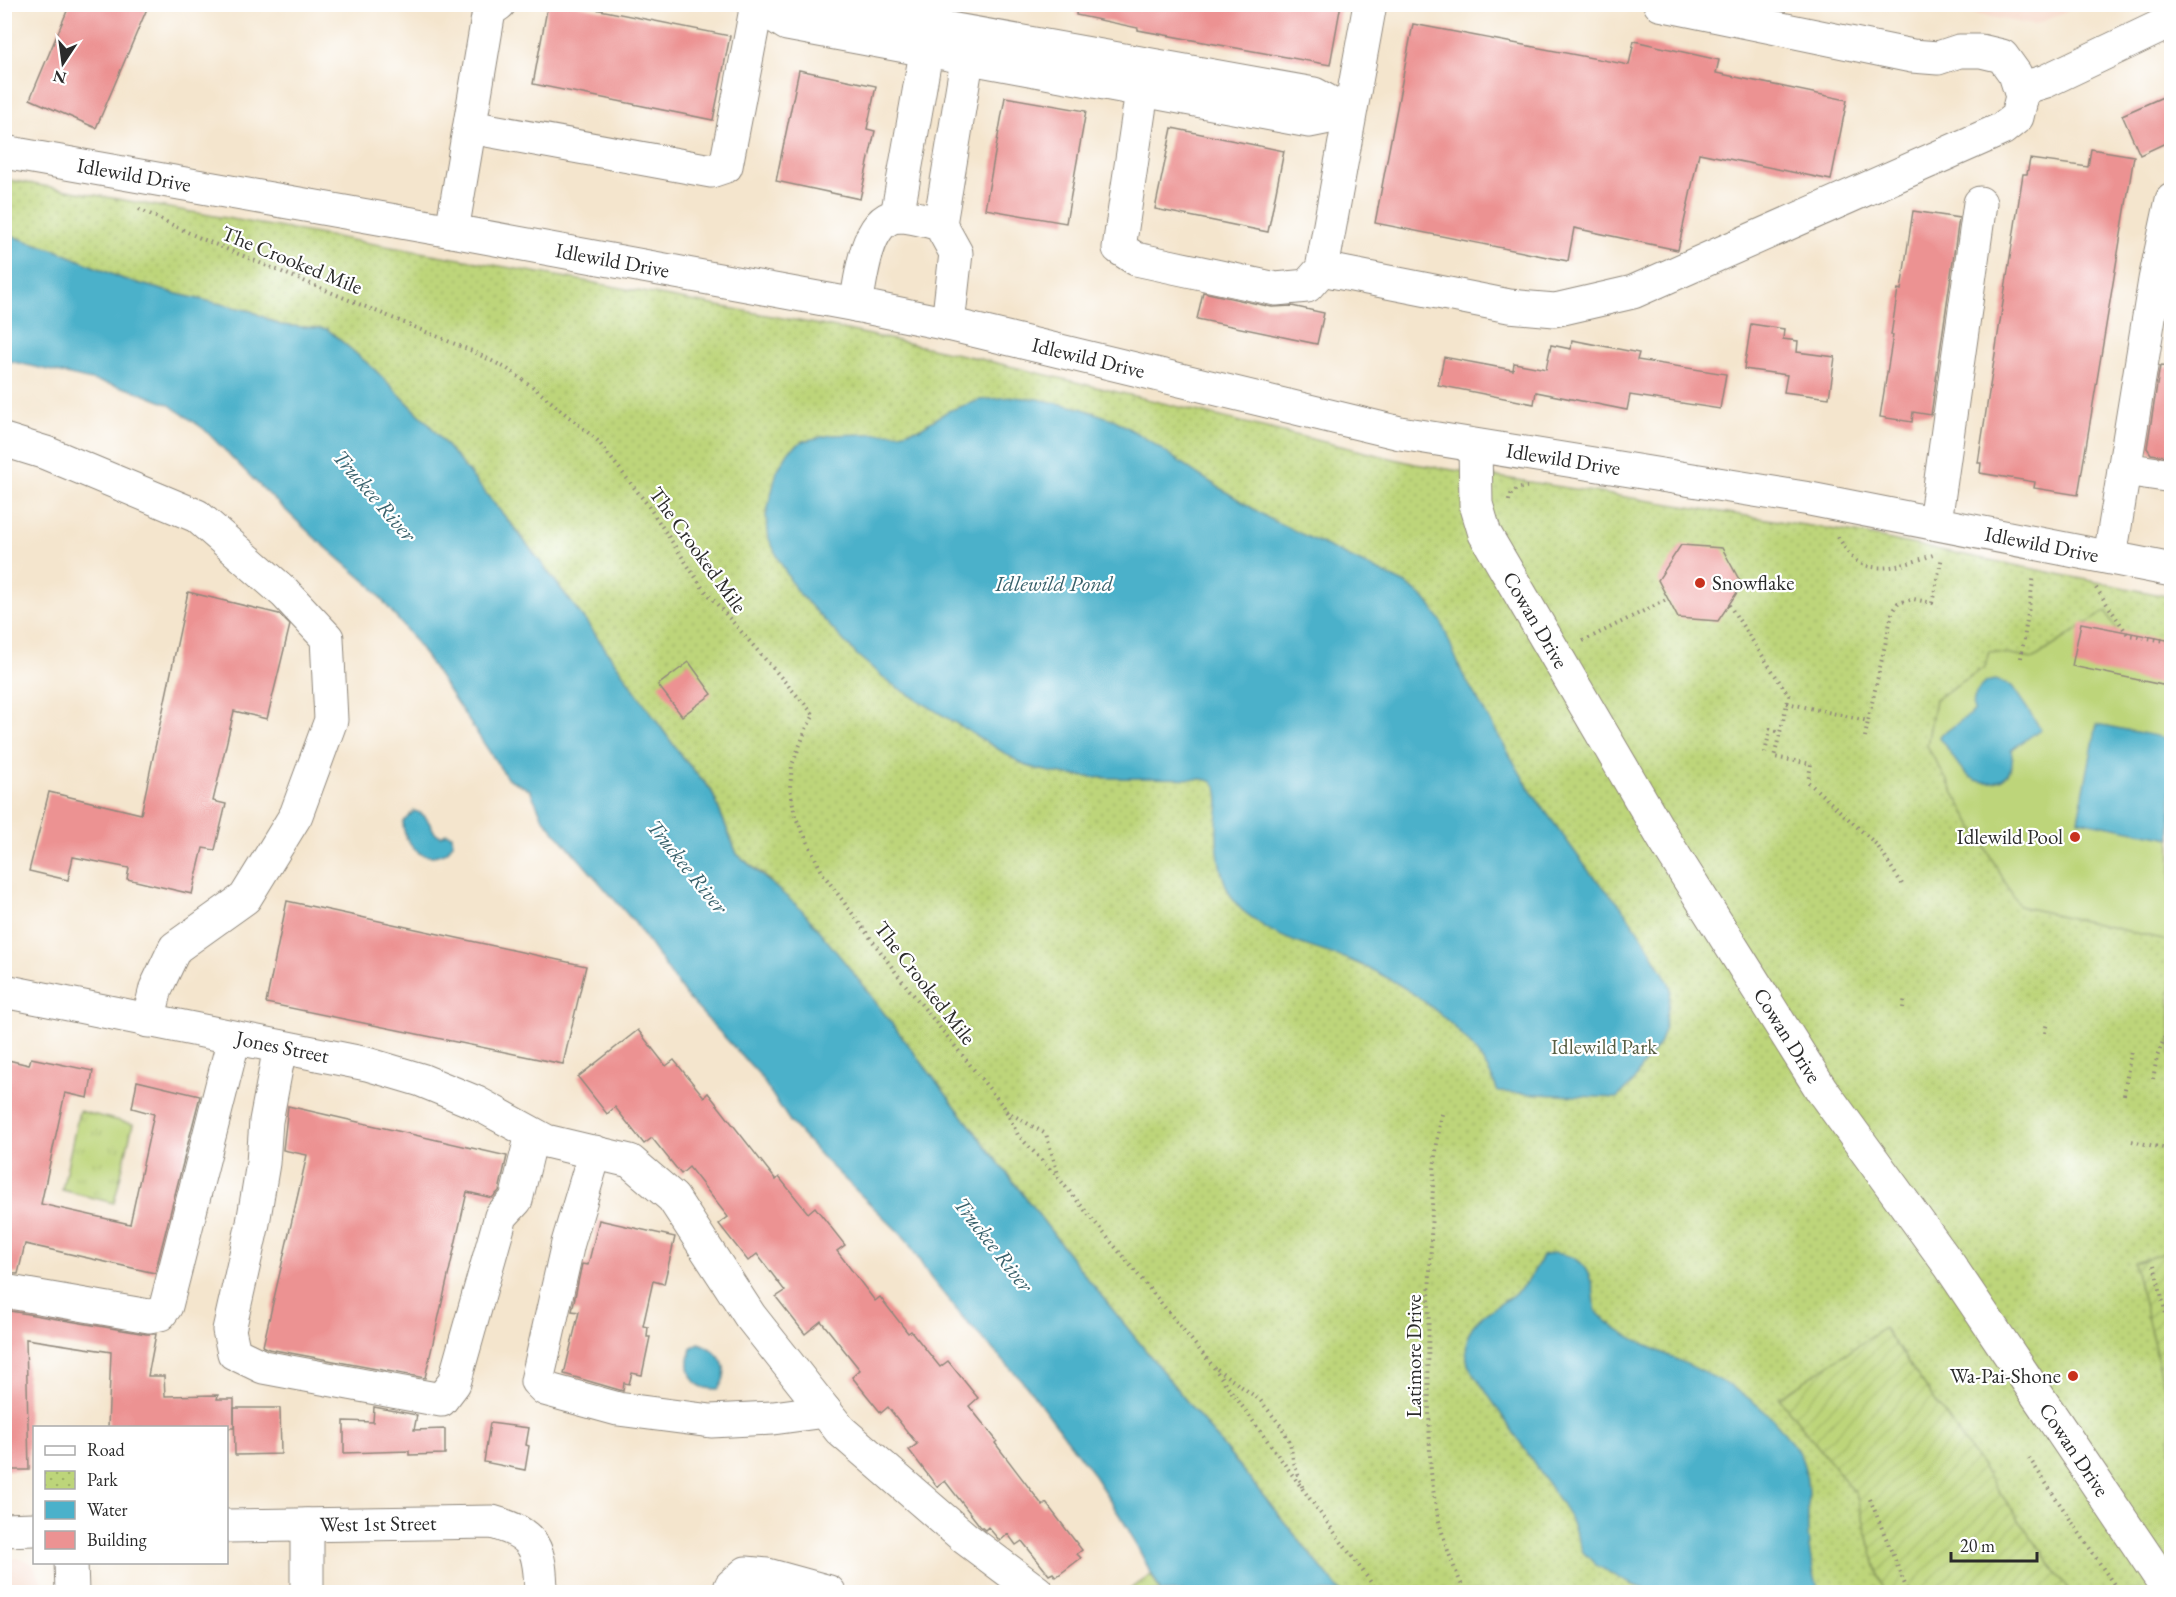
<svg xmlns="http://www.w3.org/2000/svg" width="2176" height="1597" font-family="'EB Garamond',serif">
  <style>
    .built { fill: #f5d3c1 }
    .grass { fill: url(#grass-tufts); stroke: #748052; stroke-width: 1.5 }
    .park { fill: url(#park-dots); stroke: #748052; stroke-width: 1.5 }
    .garden { fill: url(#garden-furrows); stroke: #748052; stroke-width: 1.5 }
    .pitch { fill: #bdd57a; stroke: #748052; stroke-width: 1.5 }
    .water { fill: #4bb1ca; stroke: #3b6e7a; stroke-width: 1.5 }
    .building { fill: #ec9292 }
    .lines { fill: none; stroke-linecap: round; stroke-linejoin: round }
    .minor-casing { stroke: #90887c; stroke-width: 35 }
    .path { stroke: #90887c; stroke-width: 4; stroke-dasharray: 1.5 4.5; stroke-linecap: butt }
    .minor { stroke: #fff; stroke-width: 33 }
    .poi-dot { fill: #c8321e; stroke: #fff; stroke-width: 2 }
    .labels { text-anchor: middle; stroke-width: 4.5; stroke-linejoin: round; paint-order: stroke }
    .street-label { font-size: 21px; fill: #2b2b2b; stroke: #fff }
    .poi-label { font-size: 21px; fill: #2b2b2b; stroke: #fff; text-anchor: end }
    .park-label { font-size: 21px; fill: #575e43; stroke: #fff }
    .water-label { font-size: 22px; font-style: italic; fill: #38616b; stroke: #fff }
  </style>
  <defs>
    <pattern id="grass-tufts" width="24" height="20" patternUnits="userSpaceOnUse" patternTransform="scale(1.5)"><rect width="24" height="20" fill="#bdd57a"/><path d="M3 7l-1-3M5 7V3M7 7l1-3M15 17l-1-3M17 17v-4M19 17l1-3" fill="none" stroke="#a3b76a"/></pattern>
    <pattern id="park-dots" width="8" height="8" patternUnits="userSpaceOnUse" patternTransform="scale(1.5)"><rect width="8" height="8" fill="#bdd57a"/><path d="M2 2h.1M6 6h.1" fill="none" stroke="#a3b76a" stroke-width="1.8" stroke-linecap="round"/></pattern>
    <pattern id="garden-furrows" width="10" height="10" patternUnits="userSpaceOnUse" patternTransform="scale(1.5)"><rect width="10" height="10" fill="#bdd57a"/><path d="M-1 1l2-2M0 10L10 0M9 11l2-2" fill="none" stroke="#a3b76a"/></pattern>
  </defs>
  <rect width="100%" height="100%" fill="#fff"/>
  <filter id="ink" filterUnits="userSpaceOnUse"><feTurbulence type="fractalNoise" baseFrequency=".0167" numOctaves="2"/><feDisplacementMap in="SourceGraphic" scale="12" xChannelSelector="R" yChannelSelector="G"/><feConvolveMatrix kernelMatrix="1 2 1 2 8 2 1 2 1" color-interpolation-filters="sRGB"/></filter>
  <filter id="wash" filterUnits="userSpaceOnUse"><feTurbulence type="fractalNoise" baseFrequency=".008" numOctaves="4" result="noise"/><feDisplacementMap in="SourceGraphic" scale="24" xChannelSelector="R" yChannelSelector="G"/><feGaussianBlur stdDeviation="1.35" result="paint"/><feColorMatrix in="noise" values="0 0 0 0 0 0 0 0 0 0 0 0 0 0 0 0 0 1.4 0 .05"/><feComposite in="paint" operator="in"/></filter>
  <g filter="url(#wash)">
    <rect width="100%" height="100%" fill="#f4e5cd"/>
    <g class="built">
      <path d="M1924,5H2081L2034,25Z"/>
      <path d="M17,1558L25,1560L33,1565L42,1581V1592H5V1559Z"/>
    </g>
    <g class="grass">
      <path d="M79,1111L133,1124L114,1203L62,1190Z"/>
      <path d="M1151,1575L1161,1592H1126Z"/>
    </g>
    <path class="park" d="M4,179L568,278L847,330L972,357L1415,464L1862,534L2171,597V1592H1341L1087,1278L847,965L765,876L737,854L711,789L682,757L585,620L516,530L428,423L373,368L327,329L280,325L251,311L177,294L123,279L58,251L5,234Z"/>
    <g class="garden">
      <path d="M2171,1251H2172L2171,1414L2134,1263Z"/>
      <path d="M1884,1328L2070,1592H1885L1879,1577L1856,1494L1779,1398Z"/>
    </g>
    <path class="pitch" d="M2106,611L2117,632L2171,644V941L2019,906L1927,746L1935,699L1985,667L1989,651L2033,659Z"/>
    <g class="water">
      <path d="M5,234L58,251L123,279L177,294L251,311L280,325L327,329L373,368L428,423L516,530L585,620L682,757L711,790L737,854L802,910L847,965L1087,1278L1341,1592H1161L1127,1527L1091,1471L1027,1386L965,1320L930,1277L906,1239L825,1160L791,1123L758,1073L686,996L635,923L543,818L530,790L507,778L416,642L371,586L315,538L256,482L204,429L168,404L130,389L5,360Z"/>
      <path d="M1012,397L1038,399L1080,408L1115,420L1148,440L1199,475L1268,518L1408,585L1428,602L1441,621L1462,673L1530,790L1591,874L1621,906L1645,941L1669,983L1671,991L1664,1030L1659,1044L1641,1068L1633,1082L1617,1098L1498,1092C1477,1032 1408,984 1352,961C1321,949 1286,943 1259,923C1253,918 1246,914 1241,909C1220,888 1216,850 1217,823C1218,812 1221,796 1216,786C1213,780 1207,780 1200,779C1143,776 1078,784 1024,765L890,683L857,655L796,590L779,560L769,539L766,516L777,471L789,451L803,441L831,435L900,433L921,428L948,411L980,400Z"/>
      <path d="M1995,680L2012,686L2041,729L2011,750C2013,758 2013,769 2006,776C1996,786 1977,783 1967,775C1956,765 1948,748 1939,737L1974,711C1971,696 1980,681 1995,680Z"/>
      <path d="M2097,724L2171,739V838L2078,820Z"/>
      <path d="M414,811C426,813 430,824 435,833L441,836L446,833L452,835L453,843L447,852C442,853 437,856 432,856C414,857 403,837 403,822Z"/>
      <path d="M1554,1253C1560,1254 1568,1255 1573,1258C1592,1268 1595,1291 1595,1310C1610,1327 1632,1338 1652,1348C1702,1372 1755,1390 1788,1438C1792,1444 1798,1450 1801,1457C1811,1480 1807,1509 1808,1534C1809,1554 1813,1573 1819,1592H1656L1632,1585L1596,1565L1583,1552L1569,1515L1468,1365C1458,1314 1494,1315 1522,1287C1531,1278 1537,1267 1542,1256Z"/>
      <path d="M699,1343C720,1351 733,1370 718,1389C691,1390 685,1372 691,1348Z"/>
    </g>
    <g id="blocks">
      <g class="building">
        <path d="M70,4H149L96,128L30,99Z"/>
        <path d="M548,4H570L730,36L713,120L533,84Z"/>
        <path d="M1077,4H1341L1330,65L1138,30V28L1076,15Z"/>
        <path d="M1413,24L1629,65L1634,41L1719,60L1716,73L1847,100L1831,180L1699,153L1678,250L1574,228L1568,261L1375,223Z"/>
        <path d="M799,70L876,86L867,129L875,131L860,199L776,181Z"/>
        <path d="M2172,93V140L2140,155L2122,115Z"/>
        <path d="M1005,97L1086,111L1066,223L985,209Z"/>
        <path d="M1172,128L1284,151L1268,232L1155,209Z"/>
        <path d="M2091,149L2134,156L2078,495L2034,488L2035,482L1980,473L1981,463H1978L2023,174H2027L2030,159L2088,167Z"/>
        <path d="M1913,211L1959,218L1931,415L1913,412L1912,422L1880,417L1893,335H1891L1898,289L1901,290Z"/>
        <path d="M1203,292L1272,307L1292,306L1324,313L1317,344L1197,319Z"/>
        <path d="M1751,324L1784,329L1783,339L1798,341L1797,352L1835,357L1829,398L1784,392L1787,375L1744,369Z"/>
        <path d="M1572,340L1639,353L1637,360L1726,374L1720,409L1630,395L1627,410L1536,392L1534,404L1438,385L1444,357L1513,370L1514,363L1546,369L1551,345L1571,349Z"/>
        <path d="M2160,366L2172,367V457L2151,454L2147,448Z"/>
        <path d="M1681,545L1722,548L1742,585L1718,621L1678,618L1658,580Z"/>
        <path d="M188,592L279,614L290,625L267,719L234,711L213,801L226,804L215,850L203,848L192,894L127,879L129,868L73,857L68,880L29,871L49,792L141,814Z"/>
        <path d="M2081,623L2172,641V687L2072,666Z"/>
        <path d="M689,662L712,694L682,716L658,685Z"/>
        <path d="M287,901L586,966L563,1064L266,1003Z"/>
        <path d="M638,1030L666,1066L674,1060L704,1097L708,1093L776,1180L779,1177L808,1213L815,1207L845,1245L837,1251L875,1301L880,1297L908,1333L911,1331L940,1367L948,1361L978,1398L969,1406L997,1441L995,1443L1043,1506L1046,1503L1082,1550L1077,1554L1081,1558L1056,1577L1053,1573L1049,1575L1022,1541L1016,1545L1008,1534L1000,1541L988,1527L985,1530L980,1526L945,1481L937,1487L909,1450L917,1444L888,1407L881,1413L852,1377L860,1370L821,1321L805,1334L776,1297L785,1291L757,1254L748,1261L719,1224L728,1217L689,1167L681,1174L652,1138L644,1144L615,1107L607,1114L578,1077Z"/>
        <path d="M31,1058L93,1071L88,1098L65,1093L41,1204L130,1224L154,1114L132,1108L137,1081L200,1096L155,1273L25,1244L18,1274L4,1273V1059L29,1065Z"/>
        <path d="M288,1106L507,1156L499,1191L492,1198L467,1192L425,1378L269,1349L263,1346L307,1155L283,1150Z"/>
        <path d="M599,1220L675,1237L664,1284L653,1281L643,1326L648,1327L647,1337H650L642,1375L632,1373L629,1384L624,1383L623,1391L564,1374L579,1312L572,1311L582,1264L588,1265Z"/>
        <path d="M4,1310L146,1334H156L148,1376H164L165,1396L218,1395L217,1399H234V1428H108L111,1352L26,1339L29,1470H4Z"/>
        <path d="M374,1407L417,1415L414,1430L445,1429V1454L409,1455V1451L344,1453V1421L373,1422Z"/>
        <path d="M234,1408H280L281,1454L235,1455Z"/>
        <path d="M490,1423L529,1428L526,1445L529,1446L525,1470L484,1462Z"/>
      </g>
    </g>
  </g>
  <g filter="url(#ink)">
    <use href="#blocks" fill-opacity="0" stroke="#90887c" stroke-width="1.5"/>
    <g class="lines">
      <g class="minor-casing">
        <g id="minor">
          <path d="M810,4L1314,94L1349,113"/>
          <path d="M757,5L787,24L1309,121L1349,113"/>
          <path d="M2020,89L2046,81L2172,21"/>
          <path d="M1142,91L1119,248L1136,259L1276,289L1307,286L1322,269L1370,4"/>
          <path d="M470,127L711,171L726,166L757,4"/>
          <path id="s1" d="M4,152L452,231L856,305L948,324L1400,433L1810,499L2172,570"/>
          <path d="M897,216L930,30"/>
          <path d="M940,224L971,36"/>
          <path d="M452,231L489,11L499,4"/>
          <path d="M1322,269L1509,306L1555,310L1633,292L2002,129L2017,117L2022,96L2015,74L2002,56L1981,51H1959L1938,58L1912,56L1660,4"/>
          <path d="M856,305C861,281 865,217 899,216C913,216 927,221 940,224L956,253L948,324"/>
          <path d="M4,440L46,453L197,516L285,593L327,638L331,720L296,815L245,898L175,948L156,988L148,1021"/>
          <path id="s2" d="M1475,446L1476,504L1485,534L1665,841L1821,1089L1950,1266L2170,1592"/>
          <path d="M2124,469L2172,476"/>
          <path d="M1935,522L1980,203"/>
          <path d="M2110,557L2155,280L2172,200"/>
          <path id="s3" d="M4,991L367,1064L421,1080L477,1103L546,1141L630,1161L673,1198L750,1316L840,1430L965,1538L1037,1592"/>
          <path d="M280,1047L266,1121L263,1163L253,1223L229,1330L234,1353L263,1367L441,1400L454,1383L501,1216L516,1200L532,1134"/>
          <path d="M595,1152L568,1243L537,1381L545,1389L618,1409L711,1421L773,1418L825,1411"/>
          <path d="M4,1291L149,1316L160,1314L166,1306L234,1038"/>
          <path d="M307,1525V1592"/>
          <path id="s4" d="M226,1526L492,1522C536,1534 540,1549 541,1592"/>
          <path d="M4,1530L34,1529"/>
          <path d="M71,1562L72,1592"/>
          <path d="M729,1592L731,1586L746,1573L767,1575L829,1592"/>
        </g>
      </g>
      <g class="path">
        <path d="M139,209L200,238L472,351L506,368L533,387L597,440L647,504L702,587L814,715L807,727L792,765L790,788L795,816L823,874L900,978L1004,1107L1018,1135L1061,1181L1212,1365L1378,1592"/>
        <path d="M1509,501C1510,491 1518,488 1527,487"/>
        <path d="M1838,537C1843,544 1848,555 1855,560C1878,576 1909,563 1933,555"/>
        <path d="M2096,588L2128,635L2172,642"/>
        <path d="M1729,605L1789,696L1774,757L1811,764L1808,782L1877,845L1904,887"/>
        <path d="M1583,641L1668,599"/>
        <path d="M2021,658L2034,575"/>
        <path d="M1787,703L1868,721L1892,614L1898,603L1913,599L1932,603L1942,557"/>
        <path d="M1865,737L1868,721"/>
        <path d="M1765,753L1770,729L1780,732"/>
        <path d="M1903,1008L1905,997"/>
        <path d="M2045,1033L2047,1021"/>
        <path d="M2153,1079L2157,1057L2172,1018"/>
        <path d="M2124,1095L2131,1050"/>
        <path d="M1006,1111L1046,1134L1059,1177"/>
        <path d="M1442,1114C1431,1166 1432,1220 1430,1273C1428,1319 1428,1365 1429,1411C1430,1436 1429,1463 1433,1488C1437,1524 1450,1560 1465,1592"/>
        <path d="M2132,1141L2172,1150"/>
        <path d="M2154,1265L2172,1339"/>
        <path d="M1217,1369L1260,1400L1281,1426L1290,1442L1293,1460L1303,1489"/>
        <path d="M2029,1458L2119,1592"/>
        <path d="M1870,1499L1908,1592"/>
      </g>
      <use href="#minor" class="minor"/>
    </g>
  </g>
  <g class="poi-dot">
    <circle cx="1700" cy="583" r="6"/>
    <circle cx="2075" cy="837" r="6"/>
    <circle cx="2073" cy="1376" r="6"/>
  </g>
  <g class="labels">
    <g class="street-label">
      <text dy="7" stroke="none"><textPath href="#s1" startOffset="132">Idlewild Drive</textPath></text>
      <text transform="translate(292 260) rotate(22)" y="7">The Crooked Mile</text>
      <text dy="7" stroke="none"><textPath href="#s1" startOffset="618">Idlewild Drive</textPath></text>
      <text dy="7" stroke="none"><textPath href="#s1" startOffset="1104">Idlewild Drive</textPath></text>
      <text dy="7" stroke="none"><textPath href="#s1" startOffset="1590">Idlewild Drive</textPath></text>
      <text dy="7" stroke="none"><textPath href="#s1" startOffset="2076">Idlewild Drive</textPath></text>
      <text transform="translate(698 550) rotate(54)" y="7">The Crooked Mile</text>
      <text dy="7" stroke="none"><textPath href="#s2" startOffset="189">Cowan Drive</textPath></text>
      <text transform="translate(925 983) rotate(52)" y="7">The Crooked Mile</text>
      <text dy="7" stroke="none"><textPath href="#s2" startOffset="675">Cowan Drive</textPath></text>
      <text dy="7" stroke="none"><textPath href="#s3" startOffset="284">Jones Street</textPath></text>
      <text transform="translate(1414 1356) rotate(-90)" y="7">Latimore Drive</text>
      <text dy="7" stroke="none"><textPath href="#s2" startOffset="1179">Cowan Drive</textPath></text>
      <text dy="7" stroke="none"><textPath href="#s4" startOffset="152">West 1st Street</textPath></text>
    </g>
    <g class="poi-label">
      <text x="1712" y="590" text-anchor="start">Snowflake</text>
      <text x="2063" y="844">Idlewild Pool</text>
      <text x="2061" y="1383">Wa-Pai-Shone</text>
    </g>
    <g class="park-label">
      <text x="1604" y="1054">Idlewild Park</text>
    </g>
    <g class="water-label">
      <text transform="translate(375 495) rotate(49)" y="8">Truckee River</text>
      <text x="1054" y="591">Idlewild Pond</text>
      <text transform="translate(688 866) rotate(51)" y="8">Truckee River</text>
      <text transform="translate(994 1244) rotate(52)" y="8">Truckee River</text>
    </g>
  </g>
  <rect width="2176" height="1597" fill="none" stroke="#fff" stroke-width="24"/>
  <rect x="33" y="1426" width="195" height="138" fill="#ffffff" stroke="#aaaaaa" stroke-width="1.5"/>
  <rect x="45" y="1446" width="30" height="9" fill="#ffffff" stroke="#aaaaaa" stroke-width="1.5"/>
  <text x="87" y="1456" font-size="18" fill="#2b2b2b">Road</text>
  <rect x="45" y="1471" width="30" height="18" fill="url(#park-dots)" stroke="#aaaaaa" stroke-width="1.5"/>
  <text x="87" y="1486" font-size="18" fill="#2b2b2b">Park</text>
  <rect x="45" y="1501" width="30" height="18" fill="#4bb1ca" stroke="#aaaaaa" stroke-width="1.5"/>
  <text x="87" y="1516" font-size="18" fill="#2b2b2b">Water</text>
  <rect x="45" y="1531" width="30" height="18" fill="#ec9292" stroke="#aaaaaa" stroke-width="1.5"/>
  <text x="87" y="1546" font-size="18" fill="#2b2b2b">Building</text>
  <g transform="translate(63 63) rotate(193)" stroke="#ffffff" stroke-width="4.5" paint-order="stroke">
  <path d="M0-4.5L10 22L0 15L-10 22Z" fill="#2b2b2b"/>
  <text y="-9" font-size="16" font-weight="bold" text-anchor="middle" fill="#2b2b2b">N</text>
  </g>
  <path d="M1951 1552v9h86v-9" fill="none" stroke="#2b2b2b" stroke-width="3"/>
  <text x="1960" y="1552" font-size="18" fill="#2b2b2b" stroke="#ffffff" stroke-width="4.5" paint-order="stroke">20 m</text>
</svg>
